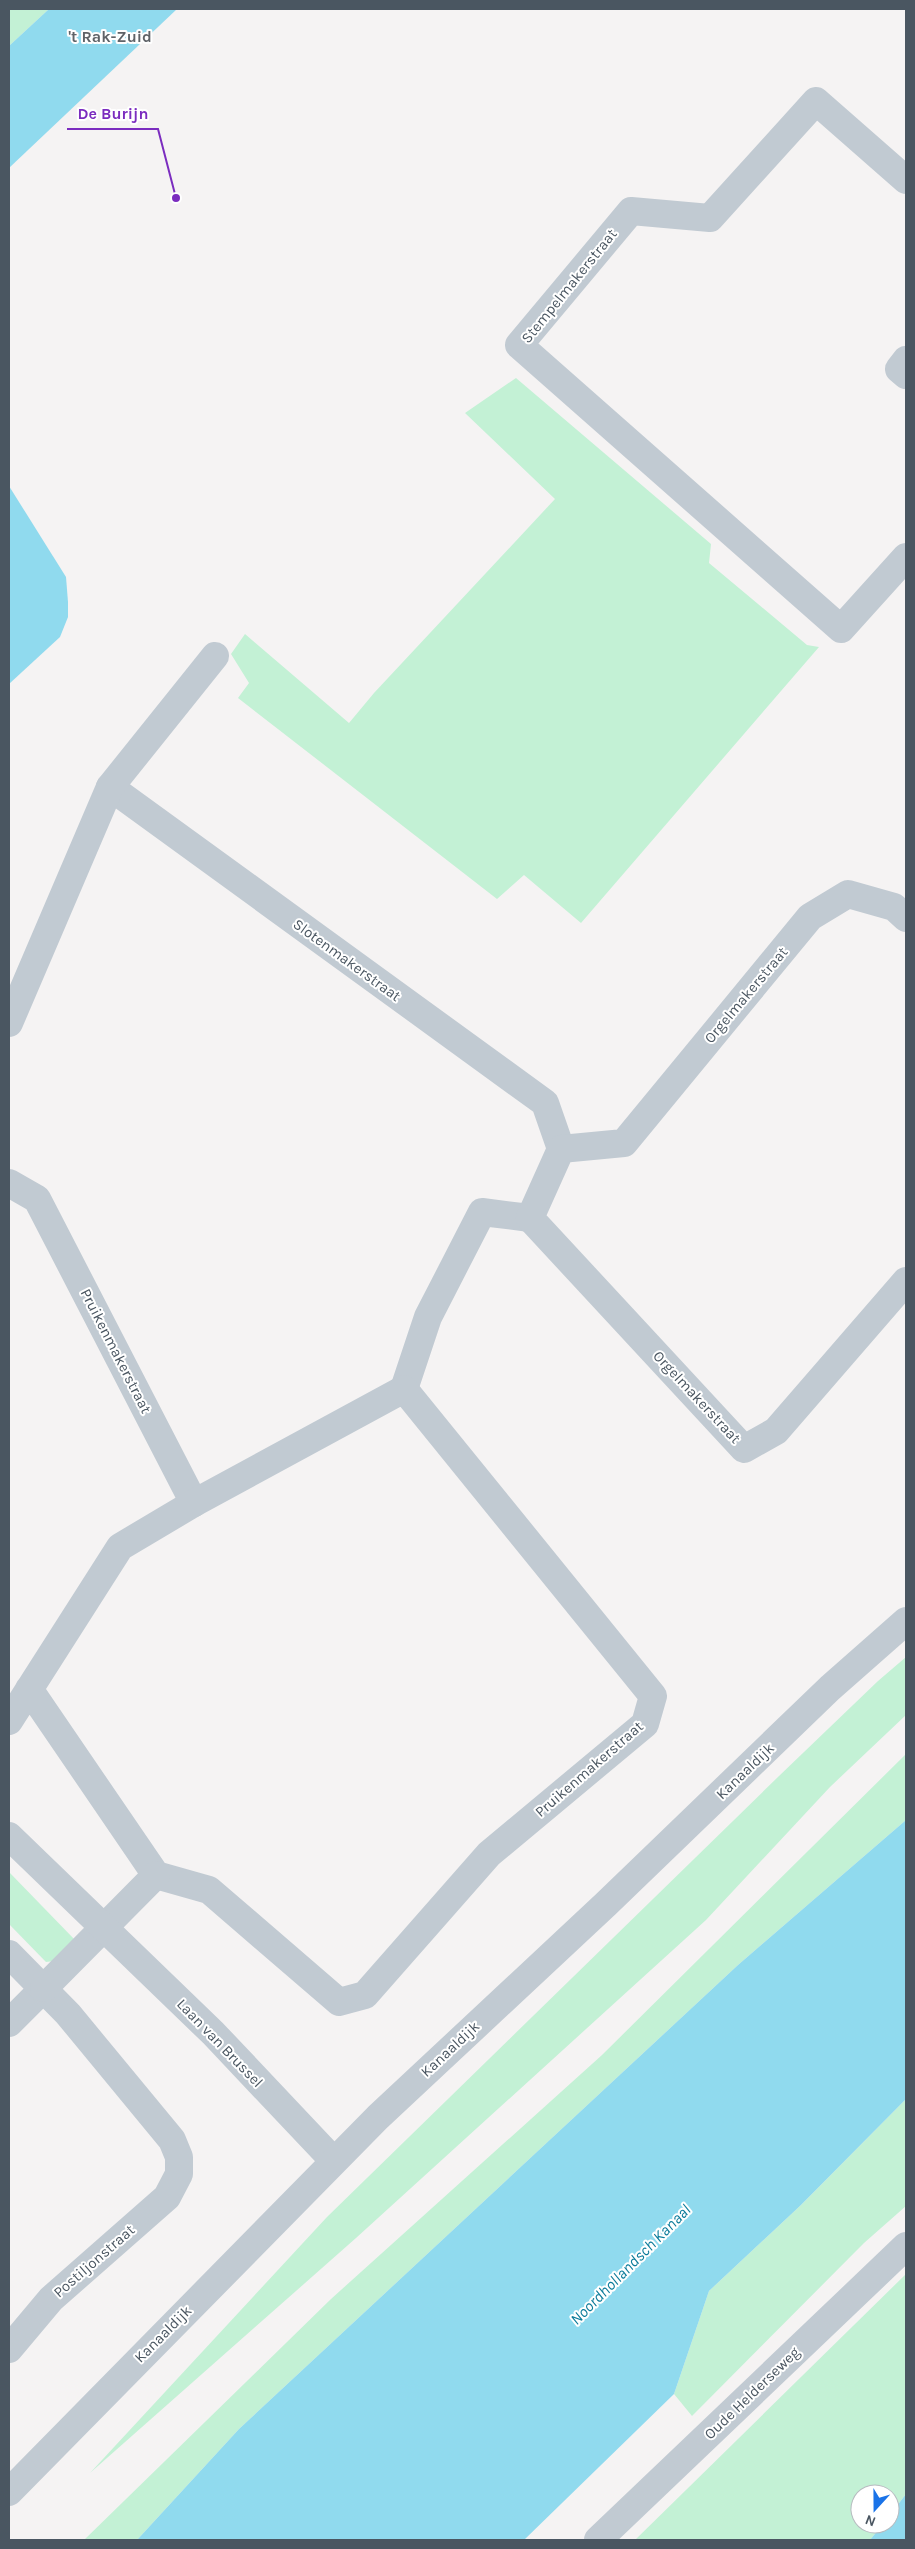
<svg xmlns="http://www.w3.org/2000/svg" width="915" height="2549" font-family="Karla,sans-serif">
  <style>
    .green { fill: #c3f1d5 }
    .water { fill: #90daee }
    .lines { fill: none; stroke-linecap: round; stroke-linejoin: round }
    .pedestrian { stroke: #c1cad2; stroke-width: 28 }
    .minor { stroke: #c1cad2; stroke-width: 28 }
    .tertiary { stroke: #c1cad2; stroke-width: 28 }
    .labels { text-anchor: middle; stroke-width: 4; stroke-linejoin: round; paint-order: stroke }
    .street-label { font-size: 15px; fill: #4a5661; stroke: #fff }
    .neighbourhood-label { font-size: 16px; font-weight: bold; fill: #5f6368; stroke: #fff }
    .water-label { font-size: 16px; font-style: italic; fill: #0c7c9b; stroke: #fff }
    .leader { fill: none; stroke: #7b2cbf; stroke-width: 2 }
    .callout-dot { fill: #7b2cbf; stroke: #fff; stroke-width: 2 }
    .callout-label { font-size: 16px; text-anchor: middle; font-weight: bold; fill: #7b2cbf; stroke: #fff; stroke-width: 4; stroke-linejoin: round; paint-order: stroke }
  </style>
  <rect width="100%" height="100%" fill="#f5f3f3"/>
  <g class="green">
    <path d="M9,9H49L9,46Z"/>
    <path d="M516,378L711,544L709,563L807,645L819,647L581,923L524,875L497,899L238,698L249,683L231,654L245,634L349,723L374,693L555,499L465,413Z"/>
    <path d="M906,1657V1715L830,1787L706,1920L356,2238L90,2473L327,2217L779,1776L878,1681Z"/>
    <path d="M906,1754V1820L738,1965L239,2429L137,2540H84L331,2299L602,2055Z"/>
    <path d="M9,1872L75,1940L54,1961L46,1962L9,1924Z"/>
    <path d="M906,2099V2206L864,2243L692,2416L674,2394L709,2291L801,2205Z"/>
    <path d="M906,2274V2494L890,2515V2494H860V2524H883L870,2540H635Z"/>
  </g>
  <g class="water">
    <path d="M49,9H177L9,168V46Z"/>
    <path d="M9,486L66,577L68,602V617L60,637L9,684Z"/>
    <path d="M906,1820V2099L801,2205L709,2291L674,2394L524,2540H137L239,2429L738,1965Z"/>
    <path d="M906,2494V2540H870L883,2524H890V2515Z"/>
  </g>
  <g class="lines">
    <g class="pedestrian">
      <path d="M404,1389L428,1317L482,1212L530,1218"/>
      <path d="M9,2023L44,1988"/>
    </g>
    <g class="minor">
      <path d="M906,180L816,101L710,218L631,211L519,345L841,629L906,557"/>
      <path d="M906,360L899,369L906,375"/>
      <path d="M110,787L545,1103L561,1149"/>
      <path d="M906,918L894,907L848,894L810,917L624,1143L561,1149L530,1218L744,1449L776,1431L906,1281"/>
      <path d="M9,1023L110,787L215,656"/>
      <path d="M9,1183L37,1199L194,1503"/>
      <path d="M9,1721L120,1547L194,1503L404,1389L653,1696L645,1724L489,1854L365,1995L339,2002L209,1890L156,1875L29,1689"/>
      <path d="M9,1954L68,2014L172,2140L179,2157V2174L167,2197L51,2299L9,2349"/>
      <path d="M44,1988L156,1875"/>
      <path d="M598,2540L906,2246"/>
    </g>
    <g class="tertiary">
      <path d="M9,1836L213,2033L333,2160"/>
      <path d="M9,2492L378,2117L606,1904L830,1688L906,1621"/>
    </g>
  </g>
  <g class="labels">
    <g class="street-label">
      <text transform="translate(569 286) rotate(-51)" y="5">Stempelmakerstraat</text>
      <text transform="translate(347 960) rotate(36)" y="5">Slotenmakerstraat</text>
      <text transform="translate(746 995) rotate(-50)" y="5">Orgelmakerstraat</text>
      <text transform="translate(116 1351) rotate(63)" y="5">Pruikenmakerstraat</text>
      <text transform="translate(697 1397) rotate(47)" y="5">Orgelmakerstraat</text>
      <text transform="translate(589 1769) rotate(-41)" y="5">Pruikenmakerstraat</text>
      <text transform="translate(745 1771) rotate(-44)" y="5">Kanaaldijk</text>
      <text transform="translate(220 2043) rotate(46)" y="5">Laan van Brussel</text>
      <text transform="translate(450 2049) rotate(-43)" y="5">Kanaaldijk</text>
      <text transform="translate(94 2261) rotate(-41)" y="5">Postiljonstraat</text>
      <text transform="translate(163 2334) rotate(-45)" y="5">Kanaaldijk</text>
      <text transform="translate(752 2393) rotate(-44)" y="5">Oude Helderseweg</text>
    </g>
    <g class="neighbourhood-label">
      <text x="110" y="42">'t Rak-Zuid</text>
    </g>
    <g class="water-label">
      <text transform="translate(630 2264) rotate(-45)" y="6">Noordhollandsch Kanaal</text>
    </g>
  </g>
  <path class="leader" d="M176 198L158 129H67"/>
  <circle class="callout-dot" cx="176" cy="198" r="5"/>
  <g class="callout-label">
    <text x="113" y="119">De Burijn</text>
  </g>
  <rect width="915" height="2549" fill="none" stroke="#4a5661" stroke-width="20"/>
  <g transform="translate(875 2509) rotate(201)"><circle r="24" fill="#ffffff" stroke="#b7bbc0"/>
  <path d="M0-4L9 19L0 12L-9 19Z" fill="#1a73e8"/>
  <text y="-8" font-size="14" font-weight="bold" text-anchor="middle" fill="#4a5661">N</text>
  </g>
</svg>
